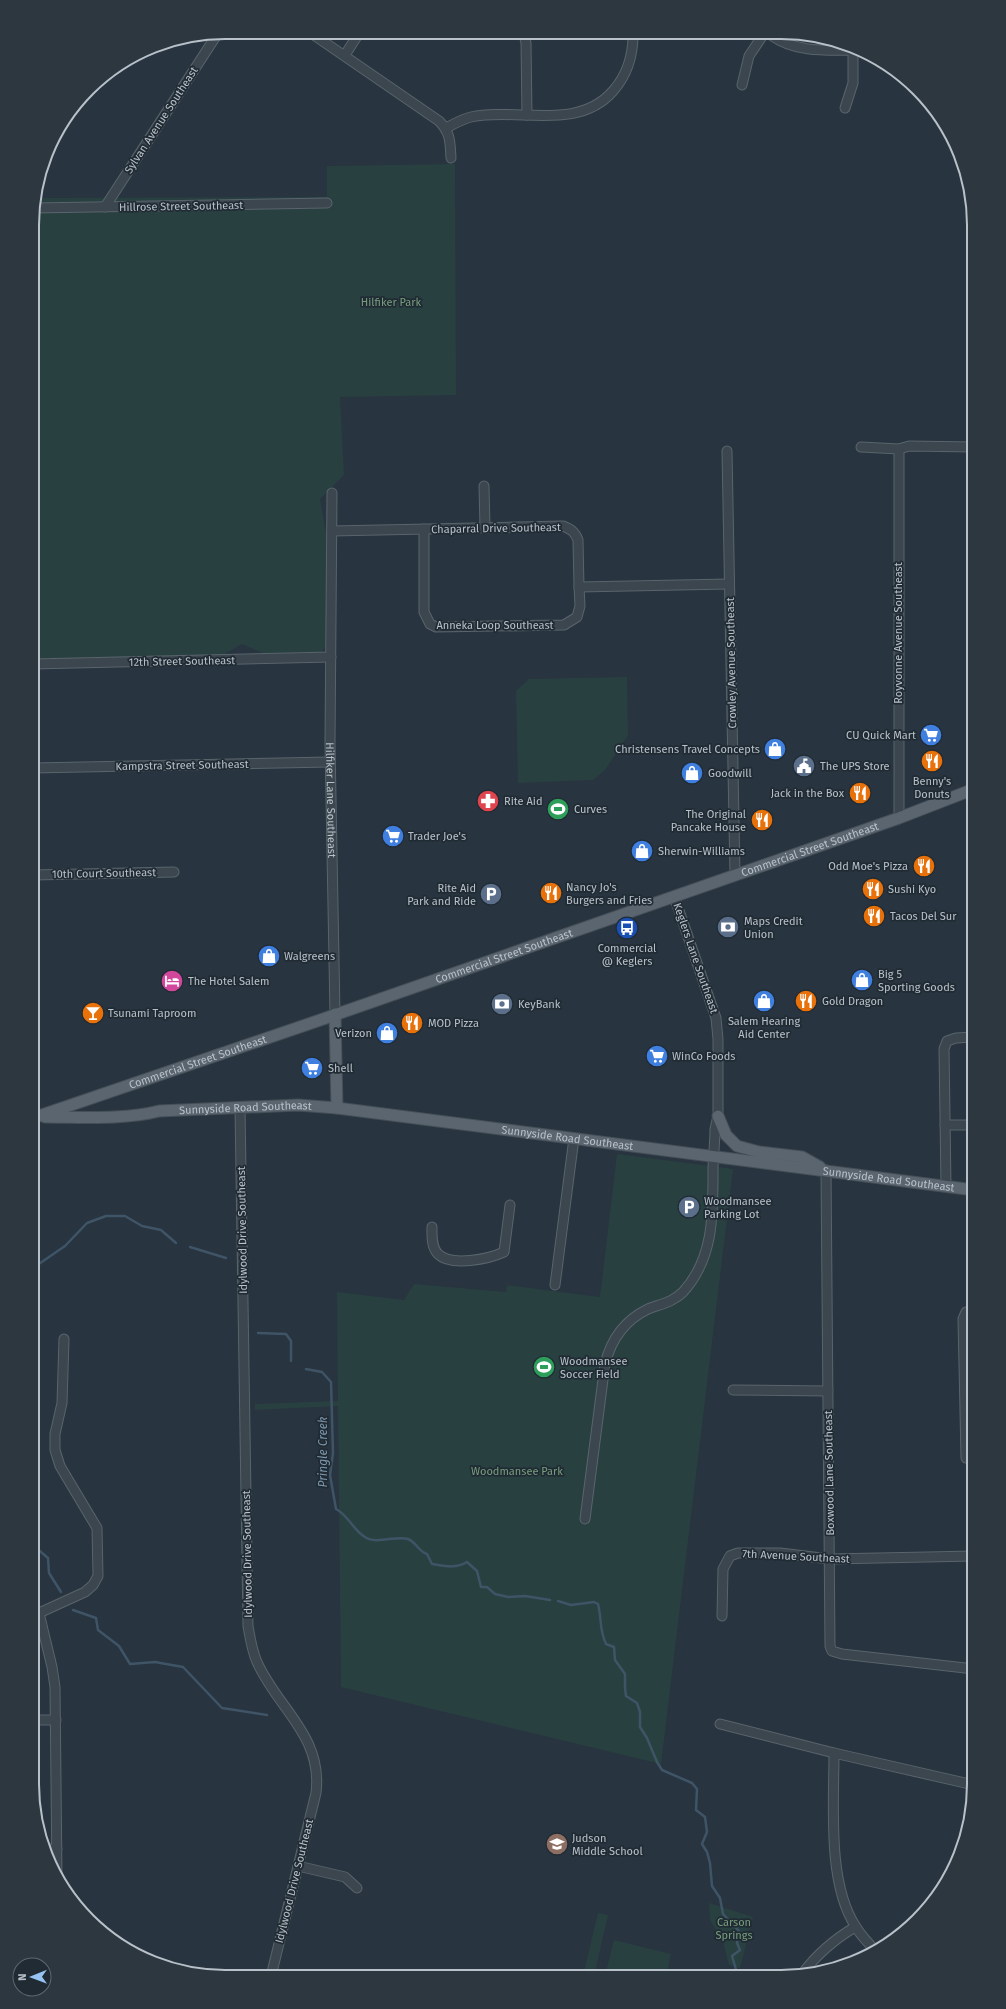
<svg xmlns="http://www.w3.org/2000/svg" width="1006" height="2009" font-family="'Fira Sans',sans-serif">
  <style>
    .green { fill: #294040 }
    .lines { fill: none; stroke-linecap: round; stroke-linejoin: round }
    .stream { stroke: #3f5466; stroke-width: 2.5 }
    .minor-casing { stroke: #59646c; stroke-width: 11 }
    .major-casing { stroke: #454f58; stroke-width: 13 }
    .minor { stroke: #3b464f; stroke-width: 9 }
    .major { stroke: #5a656f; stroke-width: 11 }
    .labels { text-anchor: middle; stroke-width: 3.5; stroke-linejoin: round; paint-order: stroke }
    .street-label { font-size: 11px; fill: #b8c1c9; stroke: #202b34 }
    .park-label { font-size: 11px; fill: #789e7d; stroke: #202b34 }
    .poi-label { font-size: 11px; fill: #b8c1c9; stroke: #202b34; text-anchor: start }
    .water-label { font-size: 12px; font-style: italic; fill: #7b95aa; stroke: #202b34 }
    .rim { fill: none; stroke: #b8c1c9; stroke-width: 2 }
  </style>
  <rect width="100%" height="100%" fill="#28343f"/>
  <g class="green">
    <path d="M455,164L456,395L340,397L344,475L320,499L327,539V646L321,652L263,653L242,644L206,665L33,669L34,198L327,197V166Z"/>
    <path d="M627,677L628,735L605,770L593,780L518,783L516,691L529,679Z"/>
    <path d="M617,1154L733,1169L661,1764L341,1687L338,1406L255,1410V1404L338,1401L337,1292L404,1300L414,1284L506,1292L507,1285L600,1297Z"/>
    <path d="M709,1903L753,1917L740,1968L729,1965L723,1942L710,1920Z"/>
    <path d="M598,1913L608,1915L594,1976H583Z"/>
    <path d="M614,1940L671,1954L666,1977L605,1976Z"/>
  </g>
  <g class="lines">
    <g class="stream">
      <path d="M190,1247L226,1258"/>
      <path d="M33,1268L65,1246L87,1223L106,1216H125L142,1226L161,1230L176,1243"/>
      <path d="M258,1333L286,1334L291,1341V1361"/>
      <path d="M306,1369L322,1372L331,1382L333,1453L330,1475L336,1509C348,1515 353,1530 365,1537C377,1545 395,1535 408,1539C416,1542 419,1552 427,1554L432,1564C445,1566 455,1569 467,1562L477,1571L481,1587H487L495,1594L508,1597L525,1596L550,1600"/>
      <path d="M32,1534L34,1546L48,1558L49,1573L61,1592"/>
      <path d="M558,1601L571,1605L594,1602L598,1604C602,1620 599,1629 606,1644L614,1647L615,1660L625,1674V1688L626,1696L637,1703L640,1712V1727L647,1738L657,1762L662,1770L692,1783L697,1789L696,1810L705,1817L707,1832L702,1844L707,1852L710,1863L712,1886L720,1898L723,1914L739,1931L737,1943L740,1950L732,1956L737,1973V1977"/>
      <path d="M73,1610L96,1618L98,1630L119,1646L130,1664L155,1662L183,1667L222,1708L267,1715"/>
    </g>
    <g class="minor-casing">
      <g id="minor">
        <path d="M311,33L439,121C451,133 450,143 451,158"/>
        <path d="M524,34L526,43L527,115"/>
        <path d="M771,35C797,54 831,50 861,50"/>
        <path d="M345,55L359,33"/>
        <path d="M742,85L749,56L763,35"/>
        <path d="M845,108L853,83V47"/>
        <path d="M446,128C454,124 462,119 471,117C518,107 577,132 613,91C627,75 633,56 633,35"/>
        <path d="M105,207L218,33"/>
        <path d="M34,208L327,203"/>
        <path d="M861,447L899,449L909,446L974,447"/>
        <path d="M899,449V818"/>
        <path d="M727,451L735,875"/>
        <path d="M484,486L485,528"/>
        <path id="s1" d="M332,493L330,744L335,1014"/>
        <path d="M424,529V612L430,624L436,627L564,625L577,617L580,606L579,587"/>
        <path d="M332,531L563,526C571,529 575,532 578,540L579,587L729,584"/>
        <path d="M33,664L331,657"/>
        <path d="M33,768L330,762"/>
        <path d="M33,875L174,872"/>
        <path d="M240,1108L248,1626C250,1638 252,1651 257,1662C278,1709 323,1736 316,1793L271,1976"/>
        <path d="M945,1125H974"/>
        <path d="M826,1170L830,1646L832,1651L842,1654L974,1669"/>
        <path d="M946,1186L944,1049L947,1041L956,1038L974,1037"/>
        <path d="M432,1227C432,1235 431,1247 438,1254C451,1267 489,1259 504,1252L510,1205"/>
        <path d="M555,1285L574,1138"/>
        <path d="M733,1390L828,1391"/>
        <path d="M966,1458L963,1319L966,1312L974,1310"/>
        <path d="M585,1519L605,1364C611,1340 625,1320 648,1309C661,1304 673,1302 683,1292C714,1258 713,1214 713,1171C713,1157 715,1143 715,1129L718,1116V1039L716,1018L674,896"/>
        <path d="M32,1613H39L85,1592L93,1585L98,1576L97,1528L60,1466L55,1450V1434L62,1403L64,1339"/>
        <path d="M39,1613L52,1667L55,1687L57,1877"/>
        <path d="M722,1616L723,1569L730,1556L738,1553H780L830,1559L974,1556"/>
        <path d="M32,1720H56"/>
        <path d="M720,1724L834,1753L974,1785"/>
        <path d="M834,1753C834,1804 827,1884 856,1927C861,1936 869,1943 875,1951"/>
        <path d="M44,1849H57"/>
        <path d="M298,1866L345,1877L357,1888"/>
        <path d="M803,1973C817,1954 835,1939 855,1927"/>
      </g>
    </g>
    <g class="major-casing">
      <g id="major">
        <path d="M335,1014L337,1108"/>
        <path d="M718,1116L726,1135L737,1146L759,1152L802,1157L820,1167"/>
        <path id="s2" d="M45,1117C81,1117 125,1120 159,1111L298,1105L337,1108L974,1190"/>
        <path id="s3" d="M33,1118L326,1018L899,818L974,789"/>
      </g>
    </g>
    <use href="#minor" class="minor"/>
    <use href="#major" class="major"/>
  </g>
  <defs>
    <g id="supermarket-disc" transform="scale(1.15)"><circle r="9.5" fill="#3f7fe0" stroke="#202b34"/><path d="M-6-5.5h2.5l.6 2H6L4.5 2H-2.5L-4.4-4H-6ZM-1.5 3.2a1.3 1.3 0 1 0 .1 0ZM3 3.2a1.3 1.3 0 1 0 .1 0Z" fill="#fff"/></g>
    <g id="shop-disc" transform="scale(1.15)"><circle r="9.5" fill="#3f7fe0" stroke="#202b34"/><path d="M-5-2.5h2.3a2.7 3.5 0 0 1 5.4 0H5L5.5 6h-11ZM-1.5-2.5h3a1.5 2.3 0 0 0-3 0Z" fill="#fff"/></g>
    <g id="restaurant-disc" transform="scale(1.15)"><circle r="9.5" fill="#e8710a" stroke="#202b34"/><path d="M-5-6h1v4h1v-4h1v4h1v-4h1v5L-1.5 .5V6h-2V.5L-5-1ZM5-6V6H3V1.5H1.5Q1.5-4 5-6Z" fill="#fff"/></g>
    <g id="civic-disc" transform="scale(1.15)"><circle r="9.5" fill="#5c6f8a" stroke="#202b34"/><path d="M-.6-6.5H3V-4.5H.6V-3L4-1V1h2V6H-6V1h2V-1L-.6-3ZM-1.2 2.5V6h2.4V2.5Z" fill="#fff"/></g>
    <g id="pharmacy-disc" transform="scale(1.15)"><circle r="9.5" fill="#e0444e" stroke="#202b34"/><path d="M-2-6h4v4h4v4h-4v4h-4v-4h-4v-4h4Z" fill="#fff"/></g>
    <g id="stadium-disc" transform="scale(1.15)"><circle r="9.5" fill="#2e9e5b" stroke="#202b34"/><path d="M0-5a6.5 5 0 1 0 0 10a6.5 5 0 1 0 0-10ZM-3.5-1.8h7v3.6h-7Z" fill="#fff"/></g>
    <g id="parking-disc" transform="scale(1.15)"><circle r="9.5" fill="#5c6f8a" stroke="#202b34"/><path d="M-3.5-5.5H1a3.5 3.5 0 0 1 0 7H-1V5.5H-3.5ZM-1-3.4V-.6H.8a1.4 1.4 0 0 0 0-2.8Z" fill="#fff"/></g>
    <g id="bank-disc" transform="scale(1.15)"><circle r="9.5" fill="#5c6f8a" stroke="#202b34"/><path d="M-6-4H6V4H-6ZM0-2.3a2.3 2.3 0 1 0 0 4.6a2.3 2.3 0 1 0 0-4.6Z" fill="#fff"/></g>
    <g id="bus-disc" transform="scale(1.15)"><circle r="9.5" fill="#1a4fb4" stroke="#202b34"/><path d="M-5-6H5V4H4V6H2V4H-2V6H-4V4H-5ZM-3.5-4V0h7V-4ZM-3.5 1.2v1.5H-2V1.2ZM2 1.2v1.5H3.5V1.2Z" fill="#fff"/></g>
    <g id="hotel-disc" transform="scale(1.15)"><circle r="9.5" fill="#d1479c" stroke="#202b34"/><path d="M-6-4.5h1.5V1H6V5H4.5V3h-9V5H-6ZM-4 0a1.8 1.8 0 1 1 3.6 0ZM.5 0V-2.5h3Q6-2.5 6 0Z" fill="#fff"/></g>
    <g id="bar-disc" transform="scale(1.15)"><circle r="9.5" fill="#e8710a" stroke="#202b34"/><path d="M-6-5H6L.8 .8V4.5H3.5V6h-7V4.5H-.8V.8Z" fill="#fff"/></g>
    <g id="school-disc" transform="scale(1.15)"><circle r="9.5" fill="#8d6e63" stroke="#202b34"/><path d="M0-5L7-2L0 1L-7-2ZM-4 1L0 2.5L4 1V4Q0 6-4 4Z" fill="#fff"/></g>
  </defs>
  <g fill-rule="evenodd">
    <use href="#supermarket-disc" x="931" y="735"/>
    <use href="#shop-disc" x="775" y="749"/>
    <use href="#restaurant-disc" x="932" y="761"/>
    <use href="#civic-disc" x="804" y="766"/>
    <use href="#shop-disc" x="692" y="773"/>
    <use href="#restaurant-disc" x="860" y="793"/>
    <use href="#pharmacy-disc" x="488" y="801"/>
    <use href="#stadium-disc" x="558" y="809"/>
    <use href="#restaurant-disc" x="762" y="820"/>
    <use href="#supermarket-disc" x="393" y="836"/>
    <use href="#shop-disc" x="642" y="851"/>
    <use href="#restaurant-disc" x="924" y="866"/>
    <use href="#restaurant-disc" x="873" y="889"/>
    <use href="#restaurant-disc" x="551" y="893"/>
    <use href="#parking-disc" x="491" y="894"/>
    <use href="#restaurant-disc" x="874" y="916"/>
    <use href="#bank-disc" x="728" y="927"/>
    <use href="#bus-disc" x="627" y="928"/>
    <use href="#shop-disc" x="269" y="956"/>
    <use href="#shop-disc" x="862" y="980"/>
    <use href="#hotel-disc" x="172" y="981"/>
    <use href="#shop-disc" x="764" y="1001"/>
    <use href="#restaurant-disc" x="806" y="1001"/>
    <use href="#bank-disc" x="502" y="1004"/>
    <use href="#bar-disc" x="93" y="1013"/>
    <use href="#restaurant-disc" x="412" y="1023"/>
    <use href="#shop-disc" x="387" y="1033"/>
    <use href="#supermarket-disc" x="657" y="1056"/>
    <use href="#supermarket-disc" x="312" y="1068"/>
    <use href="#parking-disc" x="689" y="1207"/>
    <use href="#stadium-disc" x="544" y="1367"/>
    <use href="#school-disc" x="557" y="1844"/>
  </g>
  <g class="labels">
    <g class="street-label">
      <text transform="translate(161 120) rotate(-57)" y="4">Sylvan Avenue Southeast</text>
      <text transform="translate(181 206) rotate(-1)" y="4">Hillrose Street Southeast</text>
      <text transform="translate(496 528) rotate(-1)" y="4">Chaparral Drive Southeast</text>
      <text x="495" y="629">Anneka Loop Southeast</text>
      <text transform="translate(898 633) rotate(-90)" y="4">Royvonne Avenue Southeast</text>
      <text transform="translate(182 661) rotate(-1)" y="4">12th Street Southeast</text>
      <text transform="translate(731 663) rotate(-91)" y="4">Crowley Avenue Southeast</text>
      <text transform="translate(182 765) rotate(-1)" y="4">Kampstra Street Southeast</text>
      <text dy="4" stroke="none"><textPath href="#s1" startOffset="307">Hilfiker Lane Southeast</textPath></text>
      <text dy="4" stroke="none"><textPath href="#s3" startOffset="822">Commercial Street Southeast</textPath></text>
      <text transform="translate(104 873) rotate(-1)" y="4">10th Court Southeast</text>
      <text dy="4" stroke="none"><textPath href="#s3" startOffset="498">Commercial Street Southeast</textPath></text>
      <text transform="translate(696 958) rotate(71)" y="4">Keglers Lane Southeast</text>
      <text dy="4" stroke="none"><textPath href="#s3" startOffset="174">Commercial Street Southeast</textPath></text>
      <text dy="4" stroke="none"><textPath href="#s2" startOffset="201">Sunnyside Road Southeast</textPath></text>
      <text dy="4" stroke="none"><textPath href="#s2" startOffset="525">Sunnyside Road Southeast</textPath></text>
      <text dy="4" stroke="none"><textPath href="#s2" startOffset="849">Sunnyside Road Southeast</textPath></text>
      <text transform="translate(242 1230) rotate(-91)" y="4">Idylwood Drive Southeast</text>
      <text transform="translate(829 1473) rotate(-91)" y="4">Boxwood Lane Southeast</text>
      <text transform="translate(247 1554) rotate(-91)" y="4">Idylwood Drive Southeast</text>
      <text transform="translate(796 1556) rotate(3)" y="4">7th Avenue Southeast</text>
      <text transform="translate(294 1881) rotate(-76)" y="4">Idylwood Drive Southeast</text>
    </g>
    <g class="park-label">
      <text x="391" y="306">Hilfiker Park</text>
      <text x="517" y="1475">Woodmansee Park</text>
      <text x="734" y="1926">Carson<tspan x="734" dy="13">Springs</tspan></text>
    </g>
    <g class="poi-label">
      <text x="916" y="739" text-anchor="end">CU Quick Mart</text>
      <text x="760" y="753" text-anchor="end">Christensens Travel Concepts</text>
      <text x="820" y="770">The UPS Store</text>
      <text x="708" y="777">Goodwill</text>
      <text x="932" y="785" text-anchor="middle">Benny's<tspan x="932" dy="13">Donuts</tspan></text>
      <text x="844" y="797" text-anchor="end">Jack in the Box</text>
      <text x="504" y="805">Rite Aid</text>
      <text x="574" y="813">Curves</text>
      <text x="746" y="818" text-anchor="end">The Original<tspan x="746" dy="13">Pancake House</tspan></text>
      <text x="408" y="840">Trader Joe's</text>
      <text x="658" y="855">Sherwin-Williams</text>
      <text x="908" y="870" text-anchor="end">Odd Moe's Pizza</text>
      <text x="566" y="891">Nancy Jo's<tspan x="566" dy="13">Burgers and Fries</tspan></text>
      <text x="476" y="892" text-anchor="end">Rite Aid<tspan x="476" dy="13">Park and Ride</tspan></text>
      <text x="888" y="893">Sushi Kyo</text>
      <text x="890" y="920">Tacos Del Sur</text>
      <text x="744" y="925">Maps Credit<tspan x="744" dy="13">Union</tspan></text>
      <text x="627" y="952" text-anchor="middle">Commercial<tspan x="627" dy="13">@ Keglers</tspan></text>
      <text x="284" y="960">Walgreens</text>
      <text x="878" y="978">Big 5<tspan x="878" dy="13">Sporting Goods</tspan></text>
      <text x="188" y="985">The Hotel Salem</text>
      <text x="822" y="1005">Gold Dragon</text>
      <text x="518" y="1008">KeyBank</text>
      <text x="108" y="1017">Tsunami Taproom</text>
      <text x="764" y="1025" text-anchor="middle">Salem Hearing<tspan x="764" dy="13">Aid Center</tspan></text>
      <text x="428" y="1027">MOD Pizza</text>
      <text x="372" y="1037" text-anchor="end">Verizon</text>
      <text x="672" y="1060">WinCo Foods</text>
      <text x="328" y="1072">Shell</text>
      <text x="704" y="1205">Woodmansee<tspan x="704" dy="13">Parking Lot</tspan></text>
      <text x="560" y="1365">Woodmansee<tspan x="560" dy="13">Soccer Field</tspan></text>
      <text x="572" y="1842">Judson<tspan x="572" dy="13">Middle School</tspan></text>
    </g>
    <g class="water-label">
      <text transform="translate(323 1452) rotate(-90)" y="4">Pringle Creek</text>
    </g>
  </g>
  <path d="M0 0H1006V2009H0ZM225 39H781A186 186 0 0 1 967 225V1784A186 186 0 0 1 781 1970H225A186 186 0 0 1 39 1784V225A186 186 0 0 1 225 39Z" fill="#2c3740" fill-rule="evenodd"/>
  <path class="rim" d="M225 39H781A186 186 0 0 1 967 225V1784A186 186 0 0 1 781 1970H225A186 186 0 0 1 39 1784V225A186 186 0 0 1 225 39Z"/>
  <g transform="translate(32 1977) rotate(269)"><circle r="19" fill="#202b34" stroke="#5d6770"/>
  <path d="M0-3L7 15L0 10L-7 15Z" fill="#96c3f1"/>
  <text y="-6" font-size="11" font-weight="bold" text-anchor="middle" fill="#b8c1c9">N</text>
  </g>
</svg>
